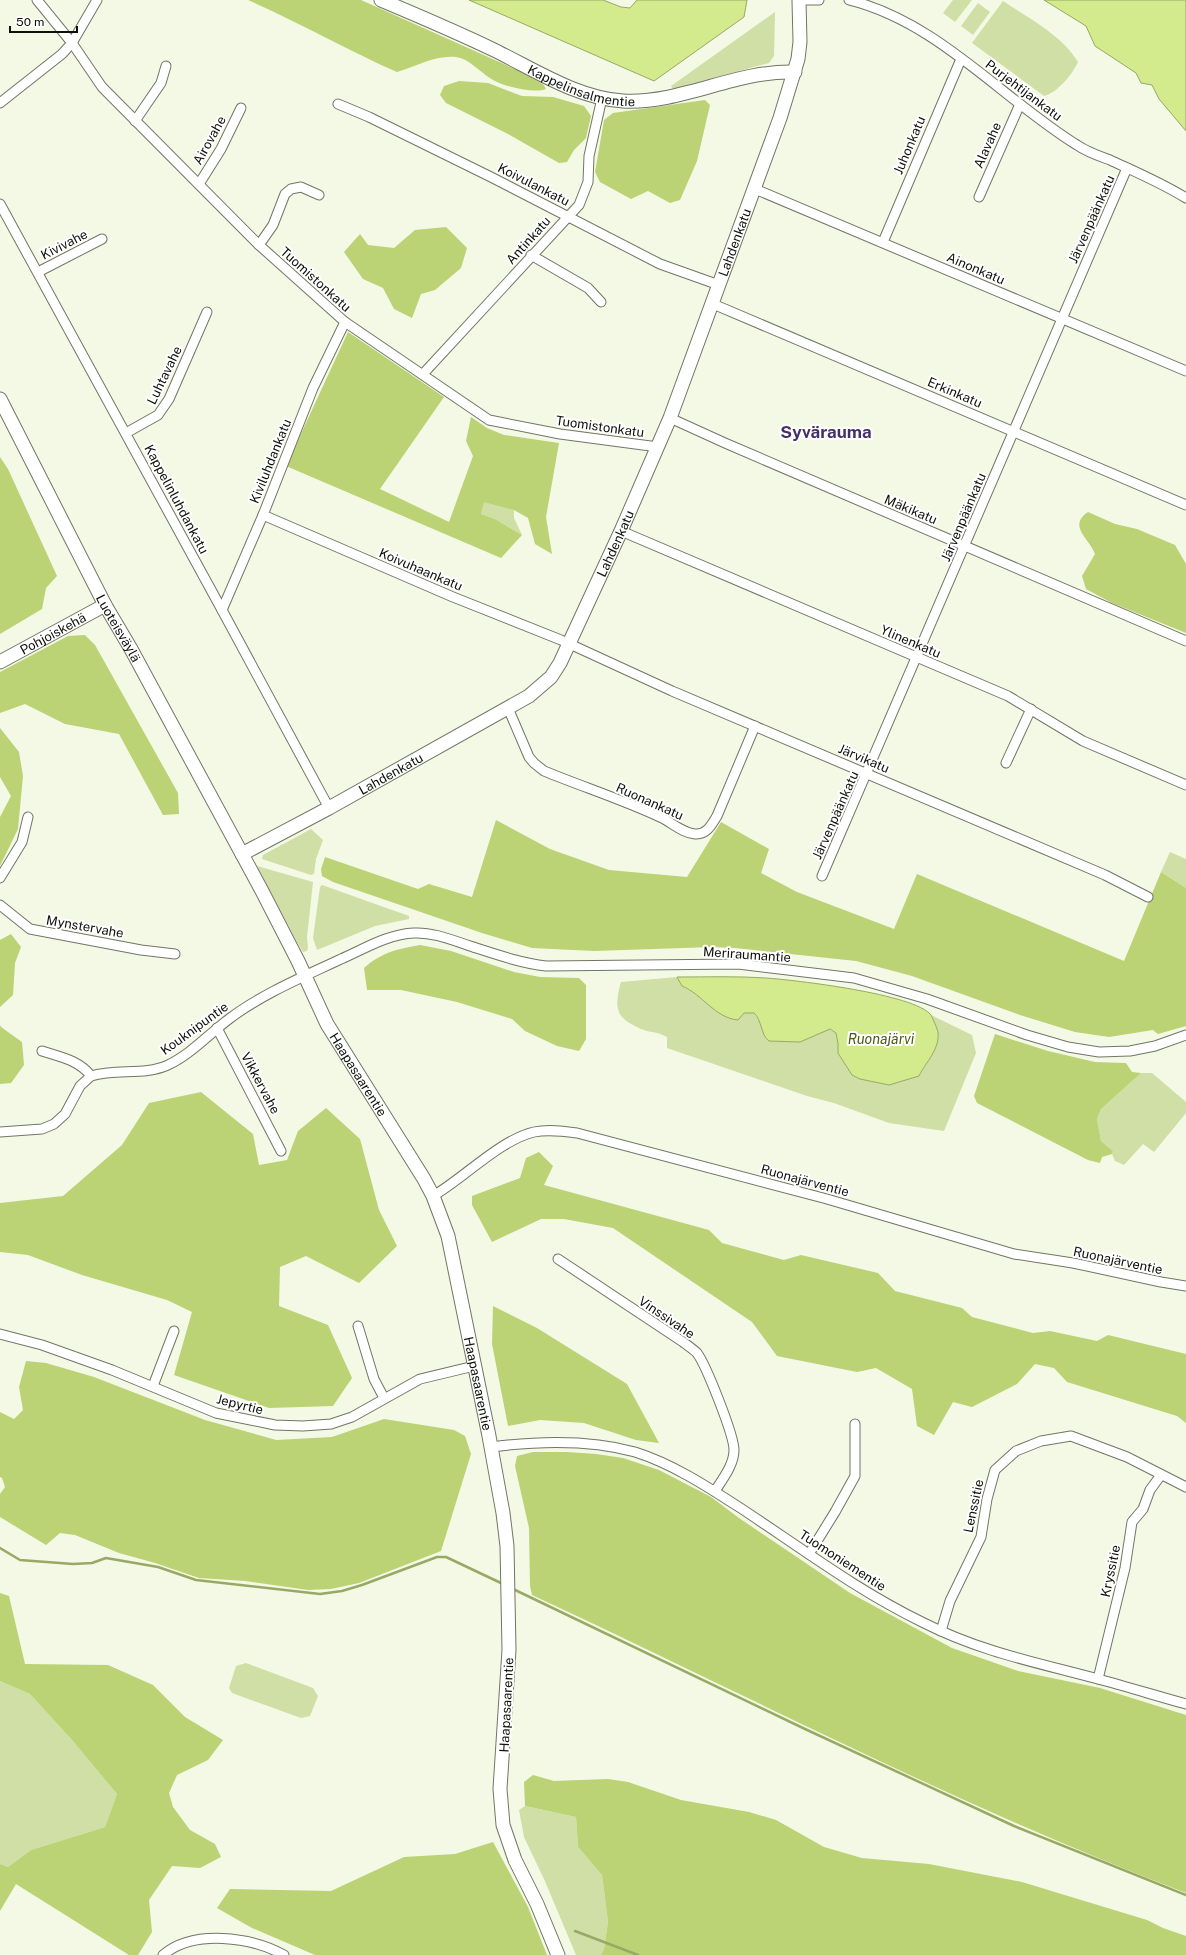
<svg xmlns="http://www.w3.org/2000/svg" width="1186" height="1955" font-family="'Public Sans',sans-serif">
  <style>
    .green { fill: #d0dfa5 }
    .forest { fill: #bbd275 }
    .water { fill: #d3ea8d; stroke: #98a965 }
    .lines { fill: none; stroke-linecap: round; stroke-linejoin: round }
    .stream { stroke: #98a965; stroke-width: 2.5 }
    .street-casing { stroke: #717665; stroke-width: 11 }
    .secondary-casing { stroke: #717665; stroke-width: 15 }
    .street { stroke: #fff; stroke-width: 9 }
    .secondary { stroke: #fff; stroke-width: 13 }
    .labels { text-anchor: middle; stroke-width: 4; stroke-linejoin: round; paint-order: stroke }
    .street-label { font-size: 13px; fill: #0e1009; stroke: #fff }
    .water-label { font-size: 14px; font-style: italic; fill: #4c5a18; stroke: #fff }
    .district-label { font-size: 17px; font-weight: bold; fill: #452d68; stroke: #fff }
  </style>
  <rect width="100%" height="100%" fill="#f3f9e4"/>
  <g class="green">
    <path d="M953,0H972L955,22L943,13Z"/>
    <path d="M1003,1C1028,18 1062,35 1078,62C1072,75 1057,93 1044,96L972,43Z"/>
    <path d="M978,3L990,12L973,35L961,26Z"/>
    <path d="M775,12L774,56L769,63L673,89L671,86Z"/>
    <path d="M484,501L514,510V518L522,535L495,519L481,514Z"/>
    <path d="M311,829L323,840L316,859L314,874L311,875L262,859L263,855Z"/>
    <path d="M1170,852L1186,859V888L1161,872Z"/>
    <path d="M257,866L313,882L307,937L308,948L307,951L303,952L298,944Z"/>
    <path d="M322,885L409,916V919L375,926L317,950L313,938L320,887Z"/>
    <path d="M677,977L682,986C689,989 694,994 700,997C716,1004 737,1013 754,1013L761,1024L766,1039L800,1042L829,1029L836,1033L838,1043V1053L852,1075L860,1079L889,1085L919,1076L929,1060L938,1032L931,1015L972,1035L976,1053L944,1131L889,1123L834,1103L807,1096L667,1048V1037C658,1032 656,1033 647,1031C643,1030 639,1028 635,1026C614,1016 615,1004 621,982Z"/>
    <path d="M1141,1073H1152L1186,1102V1113L1154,1152L1143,1144L1124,1165L1115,1161L1112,1154L1113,1151L1101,1141L1097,1119L1101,1109Z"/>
    <path d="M246,1663L313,1688L318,1696L310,1716L301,1718L232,1693L229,1688L236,1666Z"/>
    <path d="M0,1681L30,1694L72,1740L117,1794L105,1827L31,1850L8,1867L0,1864Z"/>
    <path d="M525,1806L576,1817L578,1847L602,1875L608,1922L604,1949L601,1955H576L544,1879L524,1837L519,1810Z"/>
  </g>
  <g class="forest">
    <path d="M248,0H361L517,70L543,84L546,89C534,94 500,86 490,78C480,72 468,58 456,57C436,55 417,66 397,72C347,50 298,22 248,0Z"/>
    <path d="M459,81L488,83L522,96L553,97L584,106L591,116L586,138L574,150L567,162L559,163L508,134L446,103L440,95L444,86Z"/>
    <path d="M705,100L710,105L697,161L680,200L670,203L648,191L631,199L600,182L595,172L604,120L613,113Z"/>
    <path d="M446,227L467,248L461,268L435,290L421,294L412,318L394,309L383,288L363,279L344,252L360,234L368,245L394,248L415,230Z"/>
    <path d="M348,332L444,397L380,489L449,522L473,456L466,441L471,417L487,428L504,435L559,443L546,517L552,554L535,544L528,518L514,510L484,502L481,514L495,519L522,535L501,558L286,466Z"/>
    <path d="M0,457L8,469L57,576L46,588L42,609L0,634Z"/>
    <path d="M1088,512L1115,524L1137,529L1175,545L1186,564V633L1112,603L1086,589L1082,576L1095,554C1090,539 1067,526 1088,512Z"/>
    <path d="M85,635L95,645L178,793L179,814L163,815L119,734L65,724L25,704L0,713V672L68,636Z"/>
    <path d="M0,728L19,752L23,776L18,829L0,866V817L11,796L0,777Z"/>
    <path d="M496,820L550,849L609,870L687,877L721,822L769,849L761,873L797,892L894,929L917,874L1124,961L1161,872L1186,888V1026L1158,1034L1153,1030L1109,1037L1075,1032L1020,1015L912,976L856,961L735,948L712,947L594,951L532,948L482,933L333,882L322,876L321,869L325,857L418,889L429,884L472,897Z"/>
    <path d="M11,934L21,947L15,963L13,995L0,1007V940Z"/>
    <path d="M420,945L451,951L514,972L540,977L579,978L586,985V1039L579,1051L557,1046L525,1031L512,1019L457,1002L401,990H367L364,968C382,952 398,949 420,945Z"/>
    <path d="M0,1025L1,1027L22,1042L24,1065L11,1083L0,1084Z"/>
    <path d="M995,1034L1048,1051L1095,1062L1126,1063L1132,1072L1141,1073L1101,1109L1097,1119L1101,1141L1113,1151L1112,1154L1102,1157L1100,1163L1088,1160L977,1103L974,1096Z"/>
    <path d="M201,1092L253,1134L259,1165L287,1160L298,1131L326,1108L360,1139L379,1210L397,1246L359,1283L306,1256L280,1267L279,1306L328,1325L352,1378L333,1406L269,1408L174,1375L192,1312L167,1300L82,1275L28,1255L0,1252V1203L63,1196L122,1145L149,1103Z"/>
    <path d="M539,1152L553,1166L544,1185L709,1230L722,1243L784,1260L801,1255L878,1273L895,1291L962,1308L972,1317L1033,1333L1050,1331L1097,1341L1108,1335L1186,1354V1423L1177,1416L1067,1382L1054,1368L1035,1364L1017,1384L972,1407L953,1402L934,1435L917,1426L912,1389L876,1368L857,1372L777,1356L752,1322L613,1228L564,1219H541L492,1242L472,1205V1196L520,1178L526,1158Z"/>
    <path d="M493,1306L537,1328L627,1384L659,1443L636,1440L584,1423L540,1420L508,1426L492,1344Z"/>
    <path d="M26,1361L46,1363L94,1377L205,1420L276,1440L332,1437L384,1419L454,1430L465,1436L471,1454L441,1551L359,1583L331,1589L308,1590L245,1581L199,1578L155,1563L119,1553L75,1535L60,1533L46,1545L0,1517V1494L5,1487L2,1478L0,1477V1412L14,1419L23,1410L19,1387Z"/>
    <path d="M533,1452H567L596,1454L623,1458L659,1470L711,1497L739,1518L850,1593L952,1648L1018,1671L1100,1688L1186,1715V1893C962,1808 749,1696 532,1595L530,1586L529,1528L515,1466L517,1456Z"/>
    <path d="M0,1593L9,1596L25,1664L108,1665L153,1685L185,1717L223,1740L208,1760L177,1775L169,1793L173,1807L190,1830L215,1844L221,1857L200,1868L172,1866L149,1900L152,1932L138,1955H129L16,1884L0,1911V1864L8,1867L31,1850L105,1827L117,1794L72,1740L30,1694L0,1681Z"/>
    <path d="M533,1775L554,1781L608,1779L628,1782L681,1800L749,1812L776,1820L824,1847L862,1858L929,1864L1022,1882L1147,1920L1163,1928L1186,1936V1955H601L604,1949L608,1922L602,1875L578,1847L576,1817L525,1806L524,1782Z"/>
    <path d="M493,1842L528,1907L547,1955H315L252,1928L217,1908L230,1889L331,1891L404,1857L455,1854Z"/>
  </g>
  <g class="water">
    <path d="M469,0H603L621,7L630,8L637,0H747L744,17L654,81Z"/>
    <path d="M1044,0H1186V131L1159,99L1152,85L1141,83L1136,73L1095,46L1086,26Z"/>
    <path d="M677,977C707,977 737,976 766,978C795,980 915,994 931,1015C933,1019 937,1028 938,1032C940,1049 926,1062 919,1076L889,1085L860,1079L852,1075L838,1053V1043L836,1033L830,1029L800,1042L769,1041C761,1036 762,1020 754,1013H744L738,1020C715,1018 702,994 682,986Z"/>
  </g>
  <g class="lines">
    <g class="stream">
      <path d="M0,1548L20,1560L73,1564L92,1563L106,1558L158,1567L196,1580L320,1594L342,1591L362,1585L437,1557H446L503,1584"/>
      <path d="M513,1589L805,1729L1014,1826L1186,1895"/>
      <path d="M575,1931L638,1955"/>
    </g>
    <g class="street-casing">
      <g id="street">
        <path d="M37,0L72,43L102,87L259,245L345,322L489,420L560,434L658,447"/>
        <path d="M799,0H819"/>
        <path d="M849,0C938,22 1001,98 1077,145C1087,152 1099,156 1110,160C1136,172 1162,183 1186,198"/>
        <path d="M0,103L62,54L72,43L97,0"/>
        <path d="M338,104L369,117L491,177L660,264L719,285"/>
        <path d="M135,121L161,83L166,66"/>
        <path d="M199,184L221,149L241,108"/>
        <path d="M755,189L1186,371"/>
        <path d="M979,197L1020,104"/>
        <path d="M0,204L222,610L329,808"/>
        <path d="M883,242L961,59"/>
        <path d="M259,245L273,225L285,194L291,189L301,187L319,195"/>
        <path d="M531,255L588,288L601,302"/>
        <path d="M38,272L102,239"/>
        <path d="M713,304L1186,505"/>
        <path d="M423,374L579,205L588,182L589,156L602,98"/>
        <path d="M670,418L725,443L1186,641"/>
        <path d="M126,433L158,415L169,399L207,312"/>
        <path d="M263,515L453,597L561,640L672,691L1105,875L1148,897"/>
        <path d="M621,531L1008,696L1083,741L1186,785"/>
        <path d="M222,610L263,515L313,388L345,322"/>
        <path d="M508,708L529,757L534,763L544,771C583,787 624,800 662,818C672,823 683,833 695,834C707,835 712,824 717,816L755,726"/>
        <path d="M1006,763L1031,709"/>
        <path d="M822,876L1127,168"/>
        <path d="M0,878L22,842L28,817"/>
        <path d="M0,905L30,929L141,950L175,954"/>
        <path d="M217,1028L281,1151"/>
        <path d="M42,1051C60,1057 79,1060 91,1076C117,1068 144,1076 168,1065C191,1054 209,1034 229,1019C262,994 303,977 341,959C364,949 388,934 414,933C433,932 452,940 470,946C495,954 520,963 546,966L738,964L854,978L927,999L1027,1035L1068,1047L1099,1052L1130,1051L1155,1046L1186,1035"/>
        <path d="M0,1132L42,1129L54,1124L65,1114L80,1086L91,1076"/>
        <path d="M433,1196C464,1178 500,1140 534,1132C548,1129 563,1131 577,1133L827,1199L1014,1254L1073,1263L1161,1282L1186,1286"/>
        <path d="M558,1259L683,1342C687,1345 693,1349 697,1353C706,1365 734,1435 734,1450C734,1465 722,1480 715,1491"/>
        <path d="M358,1326L374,1379L384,1398"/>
        <path d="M0,1334L42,1345L112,1370L216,1413L275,1425L303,1426L331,1424L352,1417L420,1379L474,1366"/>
        <path d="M153,1386L174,1331"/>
        <path d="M491,1447C538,1441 588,1439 635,1452C673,1464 708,1487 742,1509C801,1548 858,1591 922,1622C981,1652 1035,1662 1098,1679C1128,1687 1157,1696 1186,1704"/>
        <path d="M809,1554L835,1512L855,1476V1424"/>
        <path d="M941,1631L950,1601L981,1537L987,1499L995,1470L1016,1451L1041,1441L1071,1436L1127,1457L1186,1487"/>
        <path d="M1098,1679L1125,1568L1132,1522L1143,1509L1150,1490L1161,1475"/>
        <path d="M163,1955C194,1929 251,1937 284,1955"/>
      </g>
    </g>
    <g class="secondary-casing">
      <g id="secondary">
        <path id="s1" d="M381,0C419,16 457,32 494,50C535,70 577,98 623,101C682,104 736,70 795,72"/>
        <path id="s2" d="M0,399L105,605L131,649L262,891L298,961L327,1024L424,1179L433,1196L448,1236L489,1436L503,1513L507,1546L509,1650L500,1789L503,1825L515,1860L537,1904L558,1955"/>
        <path id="s3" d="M0,662L105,605"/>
        <path id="s4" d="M242,854L329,808L529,696L551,677L560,663L621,531L670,418L780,118L798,59L800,42L799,0"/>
      </g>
    </g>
    <use href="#street" class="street"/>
    <use href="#secondary" class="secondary"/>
  </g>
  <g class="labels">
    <g class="street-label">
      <text dy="5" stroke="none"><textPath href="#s1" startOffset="219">Kappelinsalmentie</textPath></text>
      <text transform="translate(1024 90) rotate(37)" y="5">Purjehtijankatu</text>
      <text transform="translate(209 140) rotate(-61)" y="5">Airovahe</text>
      <text transform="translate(909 145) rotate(-67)" y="5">Juhonkatu</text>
      <text transform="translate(987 145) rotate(-66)" y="5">Alavahe</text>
      <text transform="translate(534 184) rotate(27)" y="5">Koivulankatu</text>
      <text transform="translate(1091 219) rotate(-66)" y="5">Järvenpäänkatu</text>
      <text transform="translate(528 240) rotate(-48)" y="5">Antinkatu</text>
      <text dy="5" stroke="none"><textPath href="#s4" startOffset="829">Lahdenkatu</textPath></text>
      <text transform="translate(64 244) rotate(-27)" y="5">Kivivahe</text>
      <text transform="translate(976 268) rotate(23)" y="5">Ainonkatu</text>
      <text transform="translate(316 279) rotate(42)" y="5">Tuomistonkatu</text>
      <text transform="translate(164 375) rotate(-64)" y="5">Luhtavahe</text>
      <text transform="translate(955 392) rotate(23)" y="5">Erkinkatu</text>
      <text transform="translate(600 426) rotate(8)" y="5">Tuomistonkatu</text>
      <text transform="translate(270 461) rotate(-68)" y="5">Kiviluhdankatu</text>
      <text transform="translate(177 499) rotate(62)" y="5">Kappelinluhdankatu</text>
      <text transform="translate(911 509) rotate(23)" y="5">Mäkikatu</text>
      <text transform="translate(963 517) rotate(-67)" y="5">Järvenpäänkatu</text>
      <text dy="5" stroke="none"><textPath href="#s4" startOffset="505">Lahdenkatu</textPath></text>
      <text transform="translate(421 569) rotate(23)" y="5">Koivuhaankatu</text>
      <text dy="5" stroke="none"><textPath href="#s2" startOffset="258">Luoteisväylä</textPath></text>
      <text dy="5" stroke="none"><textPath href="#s3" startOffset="60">Pohjoiskehä</textPath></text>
      <text transform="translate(911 641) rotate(23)" y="5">Ylinenkatu</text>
      <text transform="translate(864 758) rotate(23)" y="5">Järvikatu</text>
      <text dy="5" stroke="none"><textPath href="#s4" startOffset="169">Lahdenkatu</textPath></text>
      <text transform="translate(650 801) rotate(24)" y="5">Ruonankatu</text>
      <text transform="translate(835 815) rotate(-66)" y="5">Järvenpäänkatu</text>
      <text transform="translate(85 926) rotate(10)" y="5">Mynstervahe</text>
      <text transform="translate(747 954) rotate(4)" y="5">Meriraumantie</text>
      <text transform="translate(194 1028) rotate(-36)" y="5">Kouknipuntie</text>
      <text dy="5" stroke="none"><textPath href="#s2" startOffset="765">Haapasaarentie</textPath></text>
      <text transform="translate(261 1083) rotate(62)" y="5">Vikkervahe</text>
      <text transform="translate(805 1180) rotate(15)" y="5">Ruonajärventie</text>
      <text transform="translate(1118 1260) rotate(12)" y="5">Ruonajärventie</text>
      <text transform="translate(667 1317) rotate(34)" y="5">Vinssivahe</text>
      <text dy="5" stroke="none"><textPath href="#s2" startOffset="1101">Haapasaarentie</textPath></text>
      <text transform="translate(240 1404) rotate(14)" y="5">Jepyrtie</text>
      <text transform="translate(973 1506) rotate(-78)" y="5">Lenssitie</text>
      <text transform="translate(843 1560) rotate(33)" y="5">Tuomoniementie</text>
      <text transform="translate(1110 1571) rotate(-78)" y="5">Kryssitie</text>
      <text transform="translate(506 1705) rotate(-87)" y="5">Haapasaarentie</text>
    </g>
    <g class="water-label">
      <text x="881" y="1044">Ruonajärvi</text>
    </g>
    <g class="district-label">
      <text x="826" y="438">Syvärauma</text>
    </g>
  </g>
  <path d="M10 26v6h67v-6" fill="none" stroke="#0e1009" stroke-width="2"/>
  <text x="16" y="26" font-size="12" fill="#0e1009" stroke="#ffffff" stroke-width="3" paint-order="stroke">50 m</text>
</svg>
